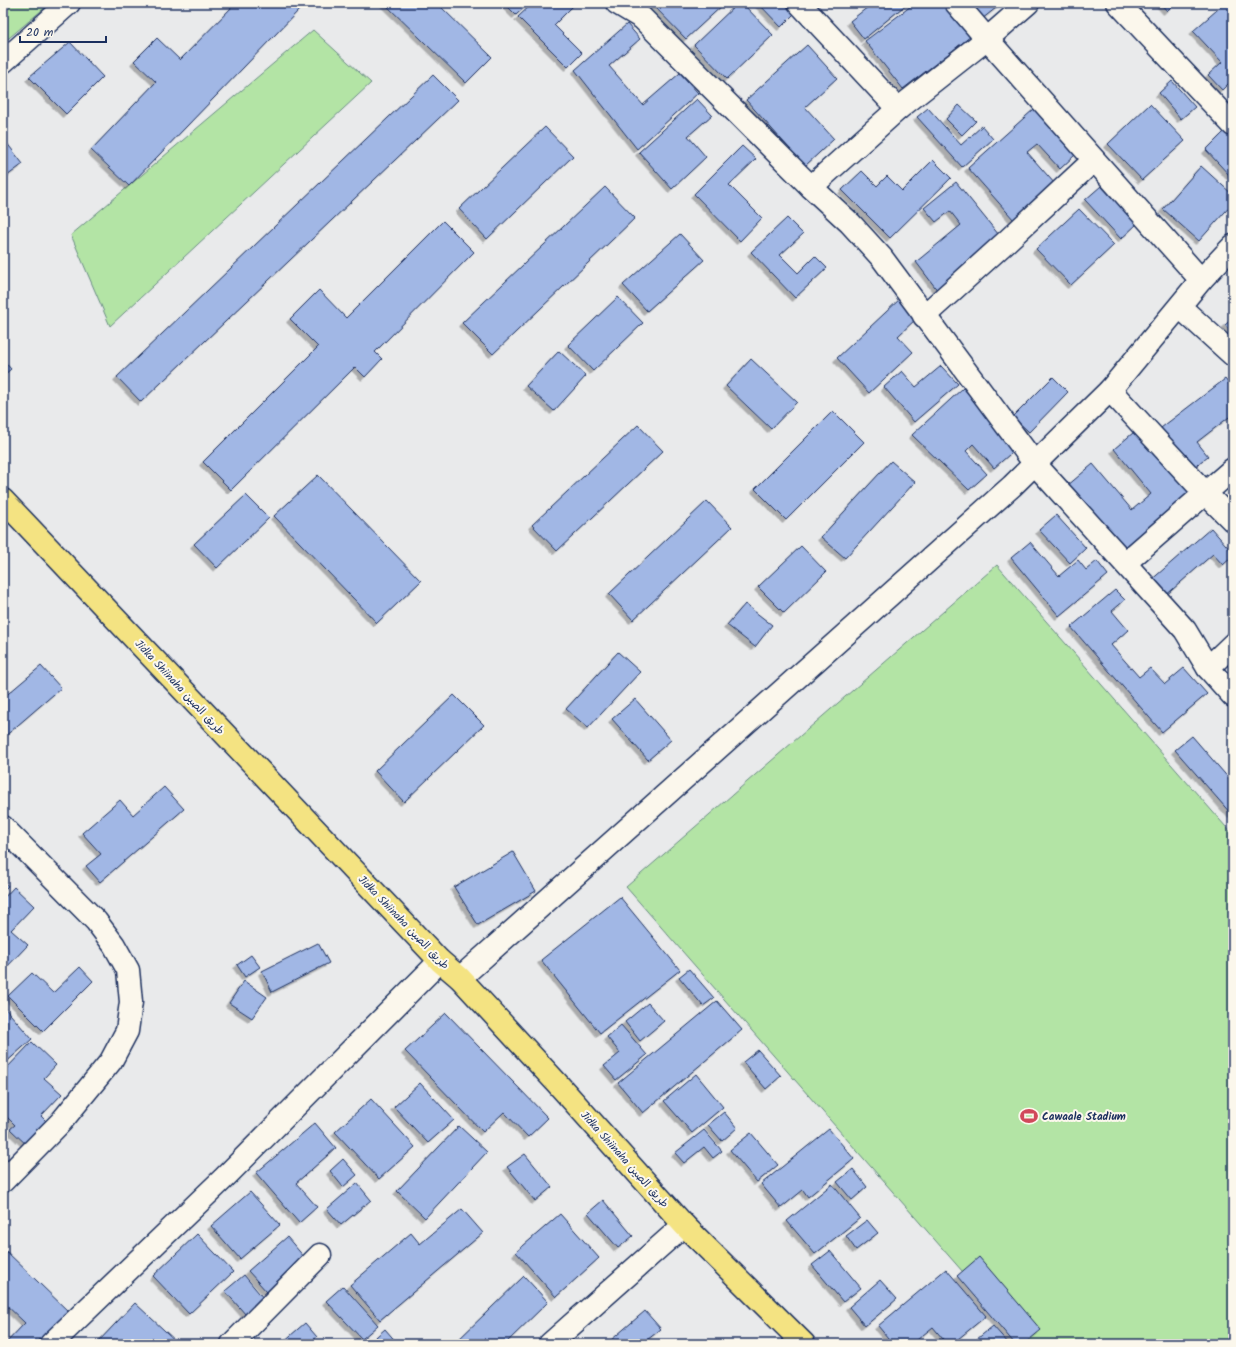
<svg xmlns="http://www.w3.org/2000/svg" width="1236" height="1347" font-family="Kalam,'Playpen Sans Arabic',sans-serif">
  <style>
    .green { fill: #b3e4a5; stroke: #678a82 }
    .building { fill: #a1b7e5; stroke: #1b2f5e; filter: url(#shadow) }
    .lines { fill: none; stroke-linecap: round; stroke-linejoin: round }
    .street-casing { stroke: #1b2f5e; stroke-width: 25 }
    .primary-casing { stroke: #1b2f5e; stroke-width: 25 }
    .street { stroke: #fbf7ec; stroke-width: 22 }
    .primary { stroke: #f4e382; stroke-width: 22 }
    .labels { text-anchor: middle; stroke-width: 4; stroke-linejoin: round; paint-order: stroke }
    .street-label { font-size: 11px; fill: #1b2f5e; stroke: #fbf7ec }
    .poi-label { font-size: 11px; font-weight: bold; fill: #1b2f5e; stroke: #fbf7ec; text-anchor: start }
  </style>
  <defs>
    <filter id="shadow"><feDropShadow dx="-3.5" dy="3.5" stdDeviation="0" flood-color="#0004"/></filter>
  </defs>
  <rect width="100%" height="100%" fill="#e9eaeb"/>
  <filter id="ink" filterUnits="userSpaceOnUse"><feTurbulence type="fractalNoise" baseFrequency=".025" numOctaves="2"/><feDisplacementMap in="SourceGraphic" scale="8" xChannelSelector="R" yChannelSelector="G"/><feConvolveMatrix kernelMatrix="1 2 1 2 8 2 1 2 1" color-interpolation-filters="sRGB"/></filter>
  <g filter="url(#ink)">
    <g class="green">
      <path d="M3,3H46L48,5L3,43Z"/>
      <path d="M313,30L371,83L110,326L71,235Z"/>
      <path d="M997,565L1233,835V1344H1026L626,887Z"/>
    </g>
    <g class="building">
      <path d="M236,3H295L301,8L129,186L91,150L156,82L134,61L157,38L180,60Z"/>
      <path d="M384,3H437L492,57L466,83Z"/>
      <path d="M504,3H529L516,15Z"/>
      <path d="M533,3H576L554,25L582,53L568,67L518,17Z"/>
      <path d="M655,3H725L686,39L653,5Z"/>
      <path d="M738,3H742L773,35L727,79L694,45Z"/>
      <path d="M758,3H785L795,13L781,27Z"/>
      <path d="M873,3H908L864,39L850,21Z"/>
      <path d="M915,3H943L970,37L903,89L865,41Z"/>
      <path d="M969,3H1000L1001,4L982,19Z"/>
      <path d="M1160,3H1175L1167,11Z"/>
      <path d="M1225,3H1227L1233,10V79L1222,90L1208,75L1222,62L1193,31Z"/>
      <path d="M627,24L640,39L609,66L643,105L680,73L698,93L637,149L575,70Z"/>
      <path d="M70,42L103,77L66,114L29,77Z"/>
      <path d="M807,45L837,78L805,107L834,139L805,166L746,100Z"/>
      <path d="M433,75L458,100L141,402L117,377Z"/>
      <path d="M1172,81L1195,107L1181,119L1159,93Z"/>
      <path d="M697,99L712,115L688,136L706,157L672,189L639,152Z"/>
      <path d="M1150,104L1185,141L1142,180L1108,144Z"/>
      <path d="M959,105L976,121L962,135L946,119Z"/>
      <path d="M928,108L961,145L982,126L993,139L962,167L917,117Z"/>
      <path d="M1034,109L1075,155L1060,169L1037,144L1027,152L1055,184L1014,220L968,168Z"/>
      <path d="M545,127L573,156L487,239L459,209Z"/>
      <path d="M1224,132L1233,141V173L1230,176L1206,150Z"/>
      <path d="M3,138L23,164L3,179Z"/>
      <path d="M742,146L756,159L729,185L762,218L740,241L694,194Z"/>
      <path d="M933,160L951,178L890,238L842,190L862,171L877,186L887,176L902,191Z"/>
      <path d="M1201,166L1233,195V203L1199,241L1163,209Z"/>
      <path d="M956,182L1003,240L938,291L916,262L961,225L950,211L936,222L924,208Z"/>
      <path d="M1101,186L1137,224L1121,239L1085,200Z"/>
      <path d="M605,187L635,218L493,354L462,323Z"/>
      <path d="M1079,209L1114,245L1071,285L1036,249Z"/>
      <path d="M787,218L803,234L780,255L798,273L815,256L827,268L795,298L751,252Z"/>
      <path d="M443,221L474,252L375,352L382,359L365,377L355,367L231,490L203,462L318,347L290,319L319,290L346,318Z"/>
      <path d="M680,234L704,260L647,311L623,285Z"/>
      <path d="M618,297L643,323L593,371L568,345Z"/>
      <path d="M901,298L918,317L898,336L913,352L869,393L837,358Z"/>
      <path d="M1233,318V334L1225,325Z"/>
      <path d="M559,351L586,376L554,411L526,386Z"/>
      <path d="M751,359L797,402L771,429L726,386Z"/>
      <path d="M3,360L11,369L3,376Z"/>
      <path d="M941,366L958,384L914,422L884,387L902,371L916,387Z"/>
      <path d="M1053,377L1068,392L1029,432L1013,417Z"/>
      <path d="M1225,379L1233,389V414L1197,442L1208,456L1189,471L1157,431Z"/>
      <path d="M963,388L1017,448L994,468L973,444L966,451L987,474L969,490L912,435Z"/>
      <path d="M833,411L864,442L786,520L755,489Z"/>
      <path d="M638,425L663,451L557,551L532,525Z"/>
      <path d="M1140,427L1199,497L1127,557L1067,486L1093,464L1132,510L1151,494L1114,449Z"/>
      <path d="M891,461L915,482L845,558L821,537Z"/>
      <path d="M318,475L421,581L377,623L274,516Z"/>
      <path d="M246,495L269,518L217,568L194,544Z"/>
      <path d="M707,501L732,527L633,620L609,594Z"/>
      <path d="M1056,515L1086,548L1070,563L1039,530Z"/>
      <path d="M1211,528L1233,553V556L1223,565L1213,554L1164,597L1149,582Z"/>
      <path d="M1030,542L1059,576L1078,560L1086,570L1097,561L1108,575L1059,616L1011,558Z"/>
      <path d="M801,546L826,572L784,613L758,587Z"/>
      <path d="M1115,590L1125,600L1112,611L1128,630L1111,645L1139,677L1150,668L1165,684L1184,668L1207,694L1162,732L1071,627Z"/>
      <path d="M745,604L772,625L755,647L727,625Z"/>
      <path d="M618,652L640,672L588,728L566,709Z"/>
      <path d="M41,666L61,688L3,738V698Z"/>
      <path d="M1233,669V678L1229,673Z"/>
      <path d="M454,695L484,725L404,802L375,771Z"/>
      <path d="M635,699L671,740L648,760L612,719Z"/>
      <path d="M1192,736L1231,781L1233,779V814L1232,815L1175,750Z"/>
      <path d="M164,787L184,809L100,882L86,866L101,854L82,833L120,800L133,815Z"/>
      <path d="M513,852L536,891L478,925L454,887Z"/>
      <path d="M3,880L8,886L3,891Z"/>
      <path d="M14,887L34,906L11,930L28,945L3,971V899Z"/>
      <path d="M620,897L680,970L600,1033L541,960Z"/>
      <path d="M318,943L329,963L272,992L262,971Z"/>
      <path d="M251,955L260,967L245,977L237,965Z"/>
      <path d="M80,967L93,981L43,1031L8,996L32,973L53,993Z"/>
      <path d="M689,969L714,998L703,1006L679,977Z"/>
      <path d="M244,981L267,997L252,1018L229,1003Z"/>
      <path d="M717,1001L742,1030L643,1113L618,1083Z"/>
      <path d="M648,1003L664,1021L640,1041L625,1022Z"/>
      <path d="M3,1006L32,1039L3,1065Z"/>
      <path d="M446,1013L548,1118L528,1137L504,1112L483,1132L405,1051Z"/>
      <path d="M621,1025L647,1055L616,1080L604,1066L620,1053L607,1037Z"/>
      <path d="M32,1042L56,1065L44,1078L62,1094L41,1116L51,1126L30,1148L10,1129L15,1125L3,1113V1072Z"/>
      <path d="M758,1050L781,1076L766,1089L743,1062Z"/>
      <path d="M696,1074L723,1107L692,1133L664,1101Z"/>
      <path d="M420,1083L454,1120L428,1143L394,1107Z"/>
      <path d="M371,1099L415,1147L379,1179L335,1132Z"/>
      <path d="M724,1112L737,1128L722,1141L708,1125Z"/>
      <path d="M315,1123L336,1148L296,1183L317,1207L299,1223L256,1173Z"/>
      <path d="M459,1126L487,1152L425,1218L397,1191Z"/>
      <path d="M829,1129L854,1159L808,1197L803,1190L781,1208L761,1184Z"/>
      <path d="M704,1130L722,1151L713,1158L704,1147L684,1163L675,1153Z"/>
      <path d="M751,1133L778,1165L757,1182L730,1150Z"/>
      <path d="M525,1154L552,1187L535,1201L507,1167Z"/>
      <path d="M343,1159L357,1175L343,1187L330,1171Z"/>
      <path d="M853,1169L867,1187L852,1200L837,1182Z"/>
      <path d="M357,1183L371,1200L341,1225L327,1209Z"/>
      <path d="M832,1184L860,1218L815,1254L787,1221Z"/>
      <path d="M250,1192L280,1225L240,1259L211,1226Z"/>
      <path d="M603,1200L633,1236L618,1248L588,1213Z"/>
      <path d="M462,1209L483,1233L380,1320L350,1285L411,1233L420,1244Z"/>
      <path d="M560,1214L599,1258L556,1297L516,1252Z"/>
      <path d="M867,1220L878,1233L856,1250L846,1236Z"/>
      <path d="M197,1234L233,1272L189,1314L153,1276Z"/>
      <path d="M287,1237L305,1258L267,1292L248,1271Z"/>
      <path d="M3,1248L71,1314L42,1344H5L25,1323L3,1302Z"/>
      <path d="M830,1251L861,1288L843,1302L812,1265Z"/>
      <path d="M979,1257L1041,1330L1024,1344H1015L957,1276Z"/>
      <path d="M946,1269L986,1316L952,1344H947L933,1327L912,1344H893L878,1326Z"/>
      <path d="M244,1275L264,1299L246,1315L225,1291Z"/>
      <path d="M524,1276L548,1302L505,1344H454Z"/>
      <path d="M880,1280L897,1299L865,1326L849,1307Z"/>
      <path d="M343,1286L378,1325L362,1339L326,1301Z"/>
      <path d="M135,1303L179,1344H96Z"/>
      <path d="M645,1311L661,1329L642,1344H612L610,1341Z"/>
      <path d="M305,1323L317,1337L309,1344H285L283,1342Z"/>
      <path d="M993,1326L1009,1344H971Z"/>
      <path d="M385,1329L398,1344H368Z"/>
    </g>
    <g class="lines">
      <g class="street-casing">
        <g id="street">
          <path d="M617,3L642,18L811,187L850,223L882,258L1035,464L1185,630L1208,668L1233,696"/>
          <path d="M799,3L898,109"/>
          <path d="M956,3L987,39L1201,280"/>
          <path d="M1118,3L1233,125"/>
          <path d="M3,62L69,3"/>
          <path d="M811,187L898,109L987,39L1028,3"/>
          <path d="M1180,307L1233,355"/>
          <path d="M924,316L1007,241L1094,160"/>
          <path d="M1110,390L1205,493L1233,521"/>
          <path d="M1125,563L1233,469"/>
          <path d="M1208,668L1233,644"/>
          <path d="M3,827L96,921L114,945L128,970L131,1002L127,1031L111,1061L61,1122L3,1181"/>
          <path d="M460,978L1012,486L1110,390L1201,280L1233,246"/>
          <path d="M51,1344L223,1179L440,961"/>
          <path d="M232,1344L320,1255"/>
          <path d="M550,1344L684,1225"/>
        </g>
      </g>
      <g class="primary-casing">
        <path id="primary" d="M3,500L440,961L460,978L556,1082L684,1225L804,1344"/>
      </g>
      <use href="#street" class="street"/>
      <use href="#primary" class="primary"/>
    </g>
  </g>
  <defs>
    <g id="stadium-bare" transform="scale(1.38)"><path d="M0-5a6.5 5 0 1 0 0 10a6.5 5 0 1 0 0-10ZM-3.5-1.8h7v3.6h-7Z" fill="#d1495b" stroke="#fbf7ec" stroke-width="2.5" paint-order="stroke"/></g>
  </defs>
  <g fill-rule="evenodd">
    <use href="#stadium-bare" x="1029" y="1116"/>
  </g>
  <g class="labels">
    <g class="street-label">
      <text transform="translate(180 687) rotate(47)" y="4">Jidka Shiinaha طريق الصين</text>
      <text transform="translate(404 922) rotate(46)" y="4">Jidka Shiinaha طريق الصين</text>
      <text transform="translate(625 1159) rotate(48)" y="4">Jidka Shiinaha طريق الصين</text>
    </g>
    <g class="poi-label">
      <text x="1042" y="1120">Cawaale Stadium</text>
    </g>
  </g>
  <rect width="1236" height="1347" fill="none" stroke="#fbf7ec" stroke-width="16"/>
  <rect x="8" y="8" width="1220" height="1331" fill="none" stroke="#1b2f5e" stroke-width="1.5" filter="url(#ink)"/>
  <path d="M20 36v6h86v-6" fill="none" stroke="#1b2f5e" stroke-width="2"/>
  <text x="26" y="36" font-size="12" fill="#1b2f5e" stroke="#fbf7ec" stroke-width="3" paint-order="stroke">20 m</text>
</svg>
